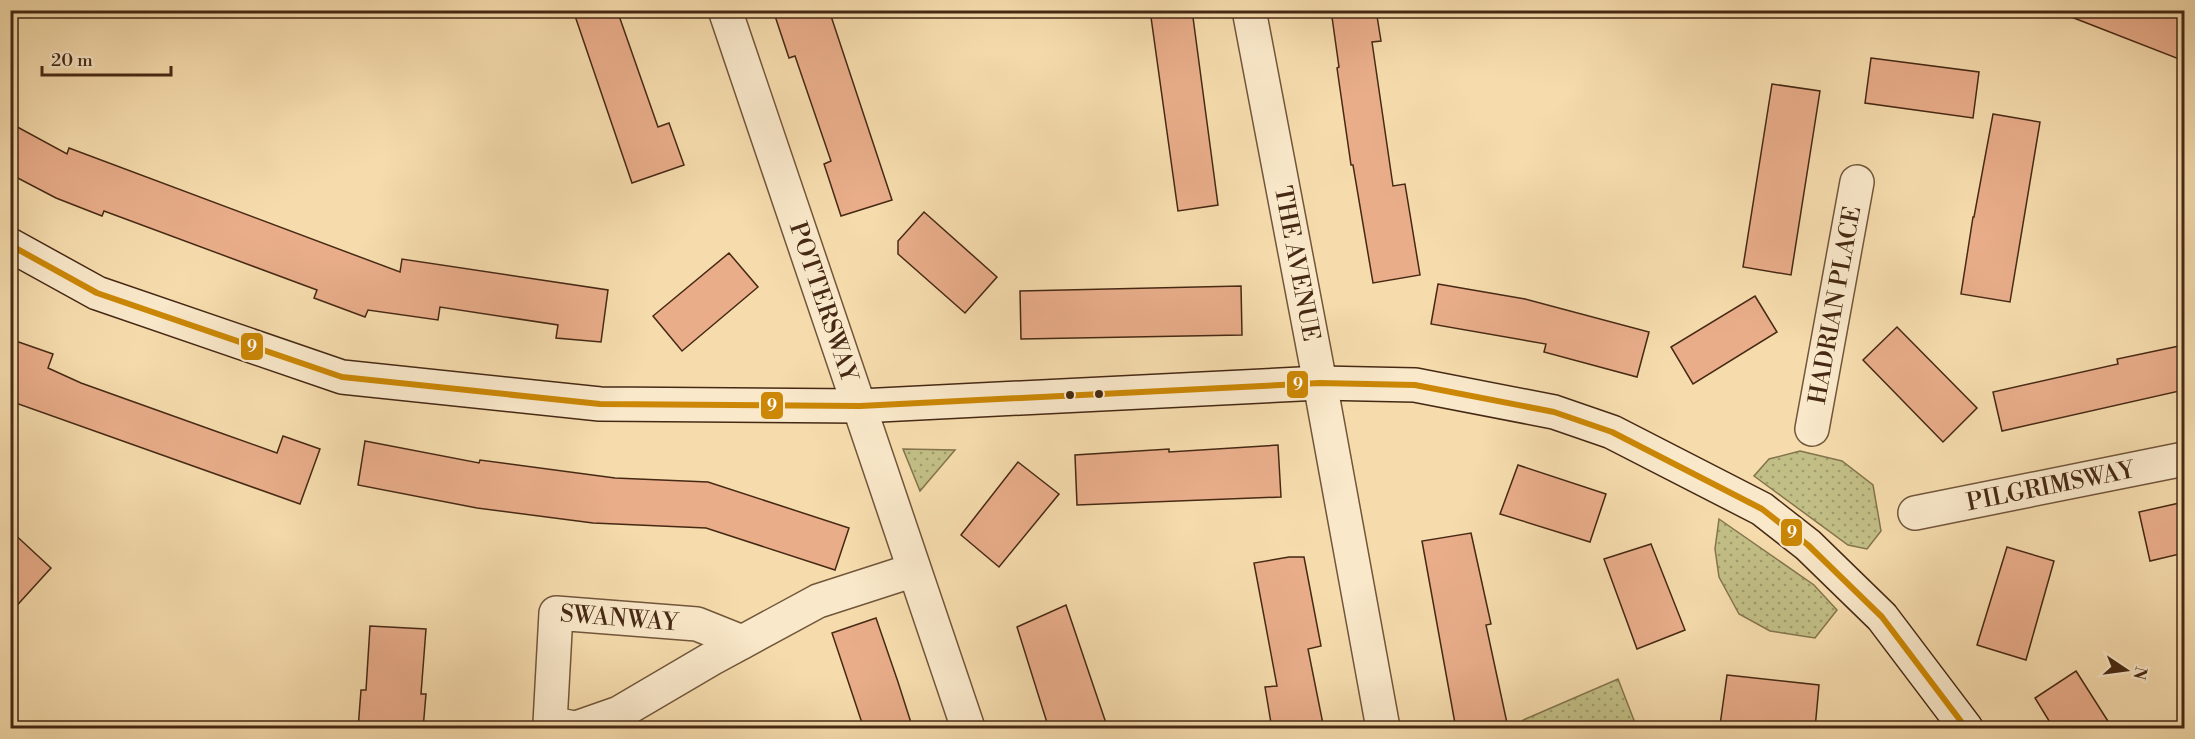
<svg xmlns="http://www.w3.org/2000/svg" width="2195" height="739" font-family="'Libre Bodoni',serif">
  <style>
    .grass { fill: url(#grass-dots); stroke: #84744d; stroke-width: 1.5 }
    .building { fill: #e9ad8a; stroke: #462914; stroke-width: 1.5 }
    .lines { fill: none; stroke-linecap: round; stroke-linejoin: round }
    .street-casing { stroke: #72563a; stroke-width: 36 }
    .secondary-casing { stroke: #462914; stroke-width: 36 }
    .street { stroke: #f9e8ca; stroke-width: 33 }
    .secondary { stroke: #f9e8ca; stroke-width: 33 }
    .bus-1-casing { stroke: #f9e8ca; stroke-width: 10 }
    .bus-1 { stroke: #cb8705; stroke-width: 6 }
    .bus-dot { fill: #462914; stroke: #f9e8ca; stroke-width: 2 }
    .labels { text-anchor: middle; stroke-width: 4.5; stroke-linejoin: round; paint-order: stroke }
    .street-label { font-size: 24px; fill: #462914; stroke: #f9e8ca }
    .line-badge { stroke: #f9e8ca; stroke-width: 2 }
    .badge-label { font-size: 16px; text-anchor: middle; font-weight: bold; fill: #fff }
  </style>
  <defs>
    <pattern id="grass-dots" width="8" height="8" patternUnits="userSpaceOnUse" patternTransform="scale(1.5)"><rect width="8" height="8" fill="#c2bf86"/><path d="M2 2h.1M6 6h.1" fill="none" stroke="#9f9b6c" stroke-width="1.8" stroke-linecap="round"/></pattern>
  </defs>
  <rect width="100%" height="100%" fill="#f6dcad"/>
  <filter id="stains"><feTurbulence type="fractalNoise" baseFrequency=".00333" numOctaves="4"/><feColorMatrix values="0 0 0 0 .2 0 0 0 0 .09 0 0 0 0 .02 0 0 0 .5 -.17"/></filter>
  <radialGradient id="worn" r=".72"><stop offset=".6" stop-color="#630" stop-opacity="0"/><stop offset="1" stop-color="#630" stop-opacity=".3"/></radialGradient>
  <g class="grass">
    <path d="M903,449L955,450L920,491Z"/>
    <path d="M1800,451L1842,461L1873,485L1881,531L1867,549L1848,545L1754,476L1769,459Z"/>
    <path d="M1719,519L1814,585L1837,610L1815,638L1770,631L1739,614L1719,577L1715,549Z"/>
    <path d="M1618,679L1637,728H1516L1523,720Z"/>
  </g>
  <g class="building">
    <path d="M573,10H617L658,127L669,123L684,165L632,183Z"/>
    <path d="M773,10H829L892,200L841,216L824,164L831,161L795,56L789,58Z"/>
    <path d="M1150,10H1192L1218,205L1178,211Z"/>
    <path d="M1331,10H1376L1381,41L1372,42L1393,186L1405,184L1420,275L1373,283L1353,165H1351L1337,68L1339,67Z"/>
    <path d="M2062,10H2184V61L2061,13Z"/>
    <path d="M1871,58L1979,72L1973,118L1865,103Z"/>
    <path d="M1772,84L1820,91L1791,275L1743,267Z"/>
    <path d="M1993,114L2040,122L2010,302L1961,294L1973,217H1974Z"/>
    <path d="M10,123L67,154L69,148L400,272L402,259L608,290L601,342L556,338L558,325L440,307L438,320L368,310L365,317L314,298L317,290L104,211L102,216L56,198L10,174Z"/>
    <path d="M924,212L997,277L965,313L898,254V241Z"/>
    <path d="M729,253L758,287L682,351L653,316Z"/>
    <path d="M1438,284L1525,299L1649,332L1637,377L1544,352L1546,344L1431,324Z"/>
    <path d="M1241,286L1242,335L1021,339L1020,291Z"/>
    <path d="M1755,296L1777,332L1693,384L1671,347Z"/>
    <path d="M1897,327L1977,408L1943,442L1863,360Z"/>
    <path d="M10,339L53,354L48,368L81,383L218,432L277,453L283,436L320,449L300,504L10,401Z"/>
    <path d="M2184,345V390L2002,431L1993,392L2118,364L2117,359Z"/>
    <path d="M365,441L479,463L480,460L615,478L708,482L849,528L835,570L706,528L593,523L477,508L358,485Z"/>
    <path d="M1278,445L1281,497L1077,505L1075,455L1169,449V452Z"/>
    <path d="M1018,462L1059,494L999,567L961,535Z"/>
    <path d="M1518,465L1606,494L1590,542L1500,514Z"/>
    <path d="M2184,502V553L2150,561L2139,512Z"/>
    <path d="M10,530L51,568L10,613Z"/>
    <path d="M1471,533L1491,624L1486,625L1507,723L1482,729H1456L1422,541Z"/>
    <path d="M1651,544L1685,630L1637,649L1604,559Z"/>
    <path d="M2007,547L2054,561L2026,660L1977,645Z"/>
    <path d="M1289,557H1304L1321,646L1308,649L1324,729H1272L1265,687L1277,686L1254,563Z"/>
    <path d="M1066,605L1108,729H1049L1017,627Z"/>
    <path d="M876,618L898,682L913,729H864L832,633Z"/>
    <path d="M370,626L426,629L421,694H426L423,729H358L361,690H366Z"/>
    <path d="M2076,671L2113,729H2054L2035,698Z"/>
    <path d="M1727,675L1819,685L1815,729H1751L1720,725Z"/>
  </g>
  <g class="lines">
    <g class="street-casing">
      <g id="street">
        <path id="s1" d="M725,10L968,728"/>
        <path id="s2" d="M1249,10L1320,383L1383,728"/>
        <path id="s3" d="M1812,429L1857,182"/>
        <path id="s4" d="M1915,513L2184,459"/>
        <path id="s5" d="M574,728L550,723L556,613L697,624L742,642"/>
        <path d="M576,728L619,713L711,659L818,601L914,570"/>
      </g>
    </g>
    <g class="secondary-casing">
      <path id="secondary" d="M10,245L97,293L342,377L600,404L860,406L1320,383L1415,385L1554,412L1612,432L1762,509L1808,545L1882,617L1966,728"/>
    </g>
    <use href="#street" class="street"/>
    <use href="#secondary" class="secondary"/>
    <g class="bus-1-casing">
      <path id="bus-1" d="M10,245L97,293L342,377L600,404L860,406L1320,383L1415,385L1554,412L1612,432L1762,509L1808,545L1882,617L1966,728"/>
    </g>
    <use href="#bus-1" class="bus-1"/>
  </g>
  <g class="bus-dot">
    <circle cx="1099" cy="394" r="5"/>
    <circle cx="1070" cy="395" r="5"/>
  </g>
  <g class="labels">
    <g class="street-label">
      <text dy="8" stroke="none"><textPath href="#s2" startOffset="258">THE AVENUE</textPath></text>
      <text dy="8" stroke="none"><textPath href="#s1" startOffset="308">POTTERSWAY</textPath></text>
      <text dy="8" stroke="none"><textPath href="#s3" startOffset="126">HADRIAN PLACE</textPath></text>
      <text dy="8" stroke="none"><textPath href="#s4" startOffset="138">PILGRIMSWAY</textPath></text>
      <text dy="8" stroke="none"><textPath href="#s5" startOffset="198">SWANWAY</textPath></text>
    </g>
  </g>
  <g class="line-badge">
    <rect x="240" y="332" width="24" height="29" rx="6" fill="#cb8705"/>
    <rect x="1286" y="370" width="23" height="29" rx="6" fill="#cb8705"/>
    <rect x="760" y="391" width="24" height="29" rx="6" fill="#cb8705"/>
    <rect x="1780" y="518" width="23" height="29" rx="6" fill="#cb8705"/>
  </g>
  <g class="badge-label">
    <text x="252" y="352">9</text>
    <text x="1298" y="390">9</text>
    <text x="772" y="411">9</text>
    <text x="1792" y="538">9</text>
  </g>
  <rect width="2195" height="739" fill="none" stroke="#f6dcad" stroke-width="36"/>
  <rect x="12" y="12" width="2171" height="715" fill="none" stroke="#462914" stroke-width="3"/>
  <rect x="18" y="18" width="2159" height="703" fill="none" stroke="#462914" stroke-width="1.5"/>
  <g transform="translate(2126 670) rotate(103)" stroke="#f9e8ca" stroke-width="4.5" paint-order="stroke">
  <path d="M0-4.5L10 22L0 15L-10 22Z" fill="#462914"/>
  <text y="-9" font-size="16" font-weight="bold" text-anchor="middle" fill="#462914">N</text>
  </g>
  <path d="M42 66v9h129v-9" fill="none" stroke="#462914" stroke-width="3"/>
  <text x="51" y="66" font-size="18" fill="#462914" stroke="#f9e8ca" stroke-width="4.5" paint-order="stroke">20 m</text>
  <rect width="100%" height="100%" filter="url(#stains)"/>
  <rect width="100%" height="100%" fill="url(#worn)"/>
</svg>
